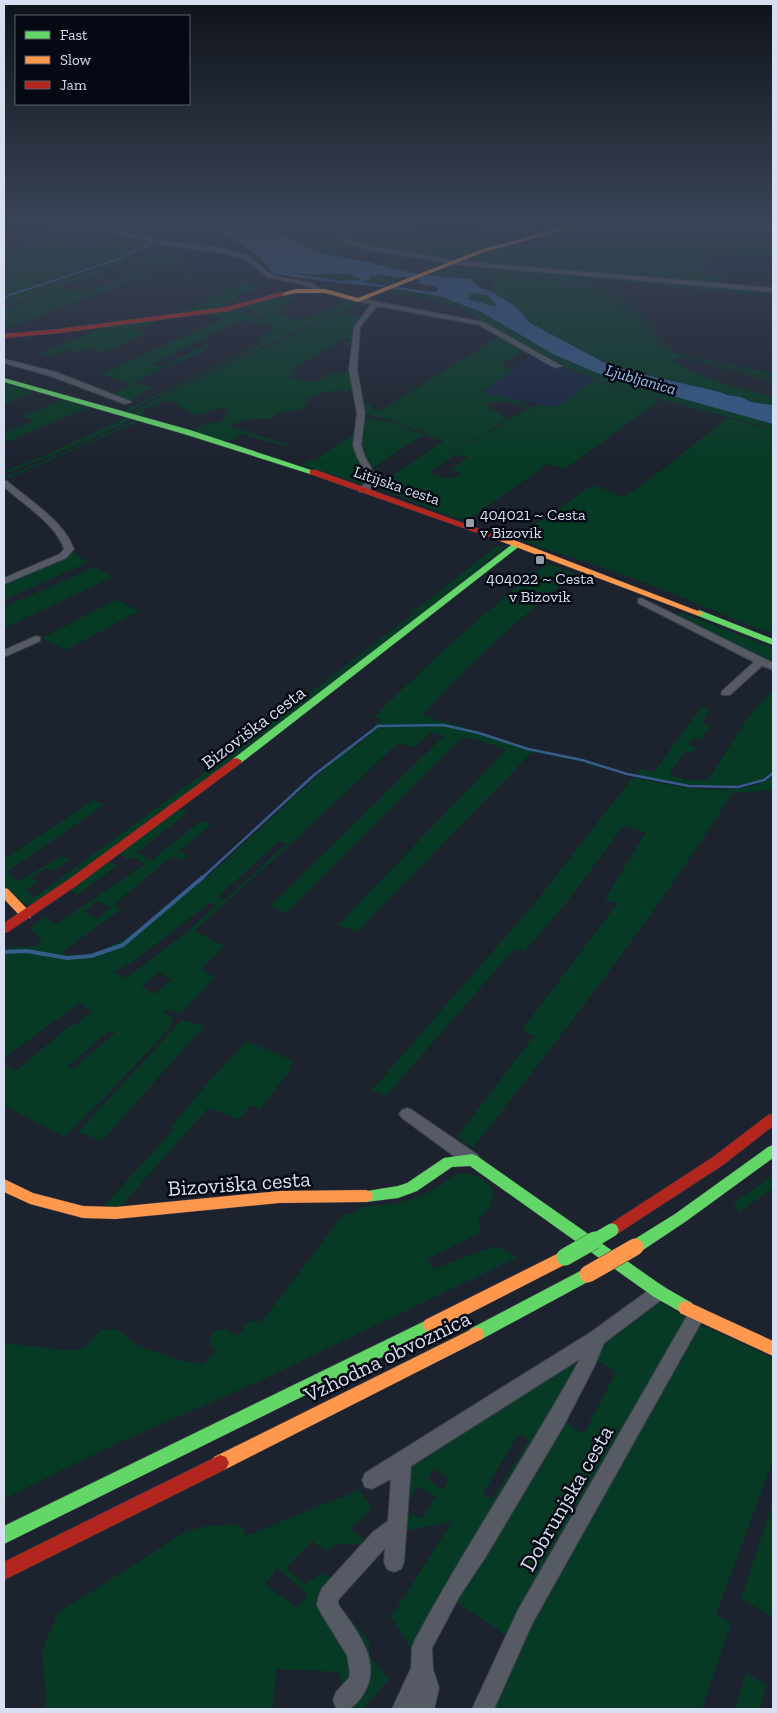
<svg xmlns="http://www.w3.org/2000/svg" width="777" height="1713" font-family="'Zilla Slab',serif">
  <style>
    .built { fill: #1a2642 }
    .green { fill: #073a25; fill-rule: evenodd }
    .water { fill: #365b8c; fill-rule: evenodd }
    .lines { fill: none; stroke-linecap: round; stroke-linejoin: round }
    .stream-far2 { stroke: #365b8c; stroke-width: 2 }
    .stream-far1 { stroke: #365b8c; stroke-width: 2.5 }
    .stream { stroke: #365b8c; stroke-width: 4 }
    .street-casing { stroke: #3a3e4a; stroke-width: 2 }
    .fast-casing { stroke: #3a3e4a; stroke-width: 1 }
    .slow-casing { stroke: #3a3e4a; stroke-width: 1 }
    .jam-casing { stroke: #3a3e4a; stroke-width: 1 }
    .street { fill: #555a64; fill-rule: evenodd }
    .fast { fill: #63d668; fill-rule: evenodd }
    .slow { fill: #ff974d; fill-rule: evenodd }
    .jam { fill: #b3261e; fill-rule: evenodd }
    .fast-bridge-far1-casing { stroke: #3a3e4a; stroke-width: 14; stroke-linecap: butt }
    .fast-bridge-casing { stroke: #3a3e4a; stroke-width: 18; stroke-linecap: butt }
    .slow-bridge-casing { stroke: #3a3e4a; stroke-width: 18; stroke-linecap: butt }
    .fast-bridge-far1 { stroke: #63d668; stroke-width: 13 }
    .fast-bridge { stroke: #63d668; stroke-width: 17 }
    .slow-bridge { stroke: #ff974d; stroke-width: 17 }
    .poi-dot { fill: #969dac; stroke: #050913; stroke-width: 2 }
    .labels { text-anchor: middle; stroke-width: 5; stroke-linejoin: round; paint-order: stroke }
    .far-water-label { font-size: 16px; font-style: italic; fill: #a0c3f0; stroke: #050913 }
    .far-street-label { font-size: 16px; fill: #d7dff0; stroke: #050913 }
    .far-poi-label { font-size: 16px; fill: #d7dff0; stroke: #050913; text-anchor: start }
    .street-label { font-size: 19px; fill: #d7dff0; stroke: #050913 }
    .near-street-label { font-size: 22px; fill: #d7dff0; stroke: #050913 }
  </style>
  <rect width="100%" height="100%" fill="#1c222e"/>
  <g class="built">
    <path d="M54,223H159L130,234Z"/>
    <path d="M197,223L230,236L206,246L156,240Z"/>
    <path d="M533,355L547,362L595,380L556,407L482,392L512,371L509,370Z"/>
  </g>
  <g class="green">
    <path d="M159,223H193L153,239L130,234Z"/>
    <path d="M256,223H274L313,236L373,251L369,253L348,249L337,256L309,249L286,235Z"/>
    <path d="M304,223H368L339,239L361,247L292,229Z"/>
    <path d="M380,223L411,227L416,225L404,223L417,224L423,223L406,232L490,247L447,260L369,247L343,239L369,224L406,230L410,228Z"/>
    <path d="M496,223H508H501L497,227L521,230L525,227L522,226L523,225L507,223L529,225L539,223L533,227L530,226L528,228H530L521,232L519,234H521L516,238L541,223H543L527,233L534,235L496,245L482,242L497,244L501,241L486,239L491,238L506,241L510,239L485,233L486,236L474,243L462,241H474L479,238L466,235H472L477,232L484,233L482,231L489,230L487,228Z"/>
    <path d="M593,223L697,224L696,240L757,244L758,230L768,231L767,244L773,245V256L708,253L703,272L724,278L713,283L467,261L469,258C477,255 508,243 515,244C538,246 536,252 549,234Z"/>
    <path d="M48,230L57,232L45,237L62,243L78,236L92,239L77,245L90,249L124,235L108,232L155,241L119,256L143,261L165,252L175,256H183L178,259L195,262L177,259L162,266L193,272L189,274L162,267L147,273L151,274L4,329V309L61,288H56L4,306V299L118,261L104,260L38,284L39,287L4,296V254L46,239L23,232L37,235ZM134,260L156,266L83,292L61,287Z"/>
    <path d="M376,251L409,256L388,266L416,270C410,271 388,268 378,266L389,262L386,261L395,256L372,253Z"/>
    <path d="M449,266L491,270L493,276L490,280L484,279L477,284C468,274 439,276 426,275Z"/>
    <path d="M491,267L747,288L755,293L773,297L591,279L587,285L612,292L635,309L642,315L667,346L690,356L773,374V378L689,357L664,346L643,320L611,294L558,279Z"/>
    <path d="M495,270L546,277L608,295L640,320L661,347L687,358L773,379V381L766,380L680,357L673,360C703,380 739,388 773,397V405L751,402L743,397L727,395L720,392C656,384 594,362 540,329C530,323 525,316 517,308C512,303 492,291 484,289L495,288L492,283L496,273Z"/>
    <path d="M283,272C305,274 345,270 362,280L340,281Z"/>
    <path d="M373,275L405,278L388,284L363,281L367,280L368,276Z"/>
    <path d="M242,282L253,283L250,285L255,286L254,289L213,310L179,313Z"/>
    <path d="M393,288L449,300L476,310L515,330L517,334L580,366L773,422V429L618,388L561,366V363L544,355L536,354L464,309L418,297L388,291Z"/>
    <path d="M468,293L488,295L498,307L486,306L468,299Z"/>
    <path d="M281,295L296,296L275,314L302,320L336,306L343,299L359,304L226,363L131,410V413L123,411L263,343L256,341L272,331L273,327L245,307Z"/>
    <path d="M365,303L371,304L370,308V305L364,304L343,313L362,316L350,333L353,334L352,346L344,344L351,339L345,338L292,370L297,372L289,378L313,383L331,373C338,375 343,371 350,372L354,390L324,392L308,399L304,408L288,412L281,411L271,419H248L229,426L289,445L291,448L242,434L230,441L224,439L221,441L190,431L211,422L216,424L224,419L229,410L218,408L197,416L177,406L180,405L169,400L141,411L145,414L143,415H135V410L229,364Z"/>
    <path d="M239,308L268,326L241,320L231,325L152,364L162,367L209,343L212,344C189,361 159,367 135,383L152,387L130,401L113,394L131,385L102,374L224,318L204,313Z"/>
    <path d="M161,319L135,330L148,333L103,352L93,351L97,349L94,348L79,352L66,350L55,355L38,354L108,326Z"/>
    <path d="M500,336L523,350L500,366L512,368L510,370L512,371L482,392L523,401L520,403L526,405L528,408L507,401L484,404L489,407V410L503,413L500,416L509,418C496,423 486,436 473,440C451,446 419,430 399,423C388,419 377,417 366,414L362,402L365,401L378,412Z"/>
    <path d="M595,380L619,389L660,400L565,469L548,464L467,520L452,517L386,491L405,485L394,488L377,487L380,482L385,481L444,441L423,435L371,469C361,453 355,435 367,418L397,423L418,433L465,442L477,440L514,416L539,404L556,407ZM455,455L468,457L451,470L459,472L460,476L448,479L428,473Z"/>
    <path d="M7,384L34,392L4,405V385Z"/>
    <path d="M62,400L89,407L4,443V433L34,421L22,417Z"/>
    <path d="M126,418L131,420L67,449L4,474V471L39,458Z"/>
    <path d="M727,418L773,430V629L768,633C714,611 660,587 604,568C574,557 542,550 514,537L560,508L592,485L625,497L662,470Z"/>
    <path d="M134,421L138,422L4,480V477L70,450Z"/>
    <path d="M354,434L355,453L372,481L365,485L302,465L312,459L334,465L316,459Z"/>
    <path d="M498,545L506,548L500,551L458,585L156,817L33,904H24L4,885V859L94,800L104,805L7,872L18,882L61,856L70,860L53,871L46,868L31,878L37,882L26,891L35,897L239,747L415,612L411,610L414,608L417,609Z"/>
    <path d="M71,551L88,562L4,600V583L53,562Z"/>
    <path d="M547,563L575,574C521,617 469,663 423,715L434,717L433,720L454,724L540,751L599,764L596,767L579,761L532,752L357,932L338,925L506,750L482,741L462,737L286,913L270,906L444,736L431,732L415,747L398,743L294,841L194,931L224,946L201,969L215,977L180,1014L167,1009L164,1012L171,1017L173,1021L166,1032L106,1096L64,1137L4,1105V1063L14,1071L17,1070L71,1025L74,1026L92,1011L79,1003L4,1058V948L38,946L42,941L30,927L45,917L57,924L145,864L133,857L127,859L119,854L179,809L188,812L137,853L150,861L201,821L211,825L179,851L188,856L182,860L173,856L114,904L121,909L61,953C96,961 125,940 151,919L155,920L222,864L331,763L344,752L358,745L375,729L373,726L382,720L374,717C429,662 486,611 547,563ZM279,841L286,844L225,900L218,897ZM96,901L111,908L97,919L84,912ZM211,902L216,905L187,932L126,978L113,972L135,960ZM159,972L171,980L155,994L141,987ZM110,1030L115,1033L72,1070L67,1067Z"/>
    <path d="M95,567L113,577L4,628V607Z"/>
    <path d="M116,600L139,611L66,650L42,638Z"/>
    <path d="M680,612L773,648V664L680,618L678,615Z"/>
    <path d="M773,690V771C747,797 669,783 636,774L640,769L654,772L701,707L709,710L702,724L710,726L701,740L693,738L688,745L696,748L693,753L685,751L669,775L686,780H708L749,716Z"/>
    <path d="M633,777C672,787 737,800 772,777L773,790L732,793C655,917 563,1033 473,1148L457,1137L534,1036L522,1030L617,904L605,899L646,832L623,826L571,897L524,952L515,948L386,1096L372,1090L535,903Z"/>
    <path d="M109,862L117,866L77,895L69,890Z"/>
    <path d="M182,1020L204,1026L102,1141L78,1132Z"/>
    <path d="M247,1041L291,1060L293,1063L289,1072L260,1109L251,1105L239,1120L208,1108L120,1207H103L173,1130L172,1126L211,1079Z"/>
    <path d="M468,1173L484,1180L493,1190C494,1203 487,1212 478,1220L481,1232L427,1259L434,1269L495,1246L518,1257L264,1379L109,1447L4,1499V1343L73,1351L86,1346L101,1330L117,1329L138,1346L183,1361L204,1364L215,1352L209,1342L214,1331L224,1329L238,1336L250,1320L258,1323L263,1320L343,1215L354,1213L361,1207L399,1203L428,1193L457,1174Z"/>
    <path d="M770,1177H773V1188L740,1212L733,1204Z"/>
    <path d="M656,1300L687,1318L512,1634H504L456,1602L559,1419L584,1434L616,1372L594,1358L606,1337Z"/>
    <path d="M699,1324L773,1358V1460L716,1615L731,1623L702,1709H488L507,1663Z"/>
    <path d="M586,1354L414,1653L391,1617L452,1522L408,1530L400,1522V1509L412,1462ZM518,1434L529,1440L492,1500L483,1494ZM433,1469L449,1478L443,1490L428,1479ZM418,1486L436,1496L422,1519L404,1510Z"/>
    <path d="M359,1490L372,1507L351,1529L366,1541L361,1544H337L326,1551L312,1541L286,1568L305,1585L322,1573L332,1580L323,1594L357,1670L343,1686L339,1672L276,1669L273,1709H45L46,1696L42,1651L58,1613L185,1532L202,1527L238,1524L243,1529L246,1536ZM277,1568L308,1594L297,1608L265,1584Z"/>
    <path d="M773,1502V1617L741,1599Z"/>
    <path d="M336,1602L369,1641V1655L389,1679L363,1709H350L360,1693Z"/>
    <path d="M746,1673L766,1685L760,1709H735Z"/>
  </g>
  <path class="water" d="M199,223H256L286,235L315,252L364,261L393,269L426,275L471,279L480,288L494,293L515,306L530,323L605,363L628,371L720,392L727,395L741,397L751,402L773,405V424L609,378L555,355L481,312L442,297L393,288L339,283L275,274L267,268H270C251,247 225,233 199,223ZM282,272C289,272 298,274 306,274C324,275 347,270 362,280L340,281ZM379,275L418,279L420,281L416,283L434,286L439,290L434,292L362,282L370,279L369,276ZM468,293L488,295L497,307L470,300L468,299L470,296Z"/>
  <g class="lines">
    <g class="stream-far2">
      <path d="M158,240L204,223"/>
      <path d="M4,297L121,258L155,241"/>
    </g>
    <path class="stream-far1" d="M201,879L314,775L378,726L443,725L479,733L528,749L582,760L627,774L689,786L738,787L764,780L773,773"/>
    <path class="stream" d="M4,952L27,951L67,958L91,956L123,945L203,877"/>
    <g class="street-casing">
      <g id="street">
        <path d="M41,223C85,219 130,236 173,242C198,246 225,246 248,256C257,261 263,271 273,275C288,282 310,277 322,291L317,292L312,287L268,277L245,259L224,253L171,246L118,234Z"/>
        <path d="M366,223H373L346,239L365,245L458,261L773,288V292L458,265L364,249L338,239Z"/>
        <path d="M554,223H566L578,226L575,228Z"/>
        <path d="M616,223H706L773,228V232L701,226L619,225Z"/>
        <path d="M358,298L483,322L562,366L555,368L479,325L377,306L360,327L357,369L365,413L361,445L365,457L378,480C376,487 366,493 359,492V488L370,480L357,457L353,445L357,413L349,369L354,327L371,304L356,301L355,300Z"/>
        <path d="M4,359L56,372L132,402L125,404L50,376L4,363Z"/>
        <path d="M4,481H7C30,501 63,520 74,549L66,558L4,584V578L60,554L64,549C55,523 24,505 4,487Z"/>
        <path d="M641,598L773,663V670L762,666L730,695H722L721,693L722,691L754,662L638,603V599Z"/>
        <path d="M36,636L40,637V641L4,657V650Z"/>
        <path d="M407,1108L412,1110L478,1155L480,1160L478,1165L472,1166L466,1165L402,1118L399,1114L402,1110Z"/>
        <path d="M659,1284L665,1287L668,1292L665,1297L604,1343L594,1367L563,1427L485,1558L459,1597L432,1648L433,1669L439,1688L434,1709H392L411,1668L412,1647L415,1640C466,1544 528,1454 580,1359L411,1466L404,1562L401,1569L394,1572L387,1569L384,1562L385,1548L338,1600V1604C356,1630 383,1661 364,1693C360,1700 355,1706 348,1709L336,1708L333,1700L336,1692L349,1678L350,1672L347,1655L322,1615L317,1605L318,1598L322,1588L373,1532L388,1521L391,1479L372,1489L365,1487L362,1480L365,1473L591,1332L653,1287Z"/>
        <path d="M697,1306L703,1309L706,1314L703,1319L532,1624L494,1709H472L518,1610L691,1309Z"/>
      </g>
    </g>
    <g class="fast-casing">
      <g id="fast">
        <path d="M4,378L190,430L317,472L310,474L184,434L4,382Z"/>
        <path d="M514,543H517L521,545L241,763H233L232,761L233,759Z"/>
        <path d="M699,610L773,639V645L696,615L695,613Z"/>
        <path d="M773,1145V1158L685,1222L640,1252L635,1253L630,1252L628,1247L630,1242L675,1214L768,1147Z"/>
        <path d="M472,1154L477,1156L664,1287L692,1303L694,1308L692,1313L686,1315L654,1297L470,1166L452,1167L417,1191L398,1198L366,1202L361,1200L359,1196L361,1192L398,1186L407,1183L444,1158Z"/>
        <path d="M588,1267L593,1269L596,1274L593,1279L482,1339L476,1341L470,1339L468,1334L470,1329Z"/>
        <path d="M431,1318L437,1320L439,1325L437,1330L4,1544V1526Z"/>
      </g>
    </g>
    <g class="slow-casing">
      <g id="slow">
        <path d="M582,223H590L484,252L358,302L325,293H296L282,296L279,294L296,289H325L358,298L480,250Z"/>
        <path d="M500,537H506L703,613L702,615H696L500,541Z"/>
        <path d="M4,888L8,889L30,912L32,915L30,918H22L4,899Z"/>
        <path d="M4,1179L33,1193L83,1206L116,1207L279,1191L366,1190L371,1192L373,1196L371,1200L366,1202L279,1203L116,1219L83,1218L30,1204L4,1192Z"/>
        <path d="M565,1250L570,1252L573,1257L570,1262L437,1330L431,1332L425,1330L423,1325L425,1320Z"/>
        <path d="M686,1301L773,1341V1356L680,1313L678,1308L680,1303Z"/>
        <path d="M476,1327L482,1329L484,1334L482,1339L226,1469L220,1471L214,1469L211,1463L214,1457Z"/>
      </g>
    </g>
    <g class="jam-casing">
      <g id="jam">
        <path d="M282,292L284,293V295L227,311L59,333L4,338V334L59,329L227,307Z"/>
        <path d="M310,470H316L507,539L500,541L310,474Z"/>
        <path d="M237,758L242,761L241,763L76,886L8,932L4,933V923L68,880L233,759Z"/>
        <path d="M773,1114V1126L723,1165L617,1234L612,1236L607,1234L605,1230L607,1226L713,1157L768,1115Z"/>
        <path d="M220,1455L226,1457L229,1463L226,1469L4,1580V1562Z"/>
      </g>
    </g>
    <use href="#street" class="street"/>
    <use href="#fast" class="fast"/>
    <use href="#slow" class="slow"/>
    <use href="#jam" class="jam"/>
    <g class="fast-bridge-far1-casing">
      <path id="fast-bridge-far1" d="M593,1241L612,1230"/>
    </g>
    <g class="fast-bridge-casing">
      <path id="fast-bridge" d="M565,1257L595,1240"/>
    </g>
    <g class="slow-bridge-casing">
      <path id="slow-bridge" d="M588,1274L635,1247"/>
    </g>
    <use href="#fast-bridge-far1" class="fast-bridge-far1"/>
    <use href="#fast-bridge" class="fast-bridge"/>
    <use href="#slow-bridge" class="slow-bridge"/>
  </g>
  <linearGradient id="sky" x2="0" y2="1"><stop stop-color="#0f1319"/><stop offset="0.48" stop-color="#3a4457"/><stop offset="1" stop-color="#3a4457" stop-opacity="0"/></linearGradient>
  <rect width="777" height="463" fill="url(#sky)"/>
  <g class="poi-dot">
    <rect x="465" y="518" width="10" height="10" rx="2.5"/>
    <rect x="535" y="555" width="10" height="10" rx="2.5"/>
  </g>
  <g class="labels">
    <g class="far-water-label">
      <text transform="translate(641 379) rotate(16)" y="6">Ljubljanica</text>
    </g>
    <g class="far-street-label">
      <text transform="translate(397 485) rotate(19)" y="6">Litijska cesta</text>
    </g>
    <g class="far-poi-label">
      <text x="480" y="520">404021 ~ Cesta<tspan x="480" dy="18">v Bizovik</tspan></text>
      <text x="540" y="584" text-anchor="middle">404022 ~ Cesta<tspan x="540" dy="18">v Bizovik</tspan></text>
    </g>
    <g class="street-label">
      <text transform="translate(253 727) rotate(-37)" y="7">Bizoviška cesta</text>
    </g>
    <g class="near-street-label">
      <text transform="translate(239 1183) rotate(-4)" y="8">Bizoviška cesta</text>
      <text transform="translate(387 1356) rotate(-26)" y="8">Vzhodna obvoznica</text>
      <text transform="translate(566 1498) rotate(-60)" y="8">Dobrunjska cesta</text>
    </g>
  </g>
  <rect width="777" height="1713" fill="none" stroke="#d7dff0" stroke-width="10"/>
  <rect x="15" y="15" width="175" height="90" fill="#050913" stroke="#595f6b"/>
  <rect x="25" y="31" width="25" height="8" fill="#63d668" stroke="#595f6b"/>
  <text x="60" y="40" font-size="15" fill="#d7dff0">Fast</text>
  <rect x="25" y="56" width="25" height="8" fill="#ff974d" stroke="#595f6b"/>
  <text x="60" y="65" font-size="15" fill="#d7dff0">Slow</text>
  <rect x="25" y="81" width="25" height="8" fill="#b3261e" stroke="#595f6b"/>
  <text x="60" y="90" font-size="15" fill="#d7dff0">Jam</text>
</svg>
